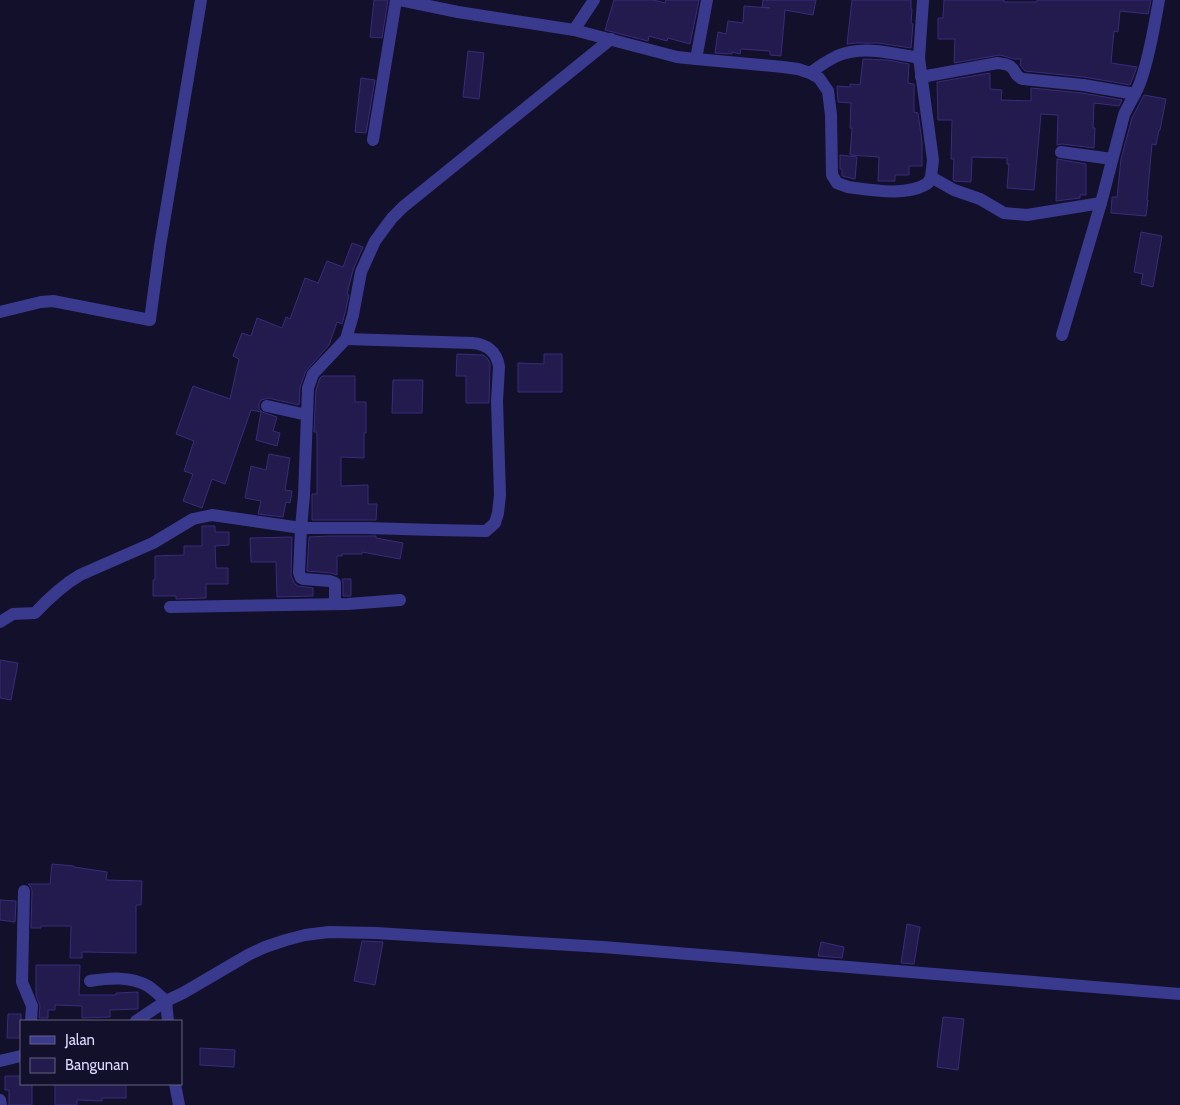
<svg xmlns="http://www.w3.org/2000/svg" width="1180" height="1105" font-family="Cabin,sans-serif">
  <style>
    .building { fill: #231b4e; stroke: #382c7b }
    .lines { fill: none; stroke-linecap: round; stroke-linejoin: round }
    .street { stroke: #393a8d; stroke-width: 12 }
  </style>
  <rect width="100%" height="100%" fill="#13102c"/>
  <g class="building">
    <path d="M374,0H388L382,38L370,37Z"/>
    <path d="M614,0H654L665,3L666,0H699L690,44L668,38L667,41L649,36L648,41L605,30Z"/>
    <path d="M763,0H816L813,15L785,10L781,56L770,55V51L741,49L740,54L732,52V54L715,53L718,32L726,34L728,21L743,23L744,6L770,8L762,7Z"/>
    <path d="M852,0H911V9H912L911,23L913,24L911,48L878,43H856L847,44Z"/>
    <path d="M944,0H1004V2H1037V0H1151L1148,14L1120,11L1118,32L1114,31L1111,63L1137,67L1130,85L1084,77L1025,71L1020,65L1021,59H1014L1000,55L954,63L955,39H938V18H943Z"/>
    <path d="M468,51L484,53L479,99L463,97Z"/>
    <path d="M863,59L887,60L909,64L908,83L914,84V112L918,113L922,142V166H909V175H895V181H878L879,157L850,155L852,128H850L851,103L838,102L837,86L850,87V84L860,85Z"/>
    <path d="M990,73V89L1002,90L1001,100L1031,101V88L1082,93L1122,100L1119,106L1094,103L1093,128H1095L1094,148L1062,144L1057,145L1058,115L1041,114L1034,190L1007,188L1009,164H1007V158L972,157L971,182L954,181L953,180L954,159H951L952,120H938L937,82Z"/>
    <path d="M361,78L375,80L366,133L355,132Z"/>
    <path d="M1144,95L1166,99L1160,130H1159L1156,145L1152,144L1147,200H1148L1146,216L1111,213L1112,197H1117L1121,159L1132,118Z"/>
    <path d="M840,155L857,157L855,179L842,176V169H840Z"/>
    <path d="M1057,159L1086,164V195H1080V198L1056,201Z"/>
    <path d="M1141,232L1162,236L1153,287L1141,284L1143,274L1134,272Z"/>
    <path d="M352,243L363,247L353,270L347,294L349,295L345,313L342,324L337,322L329,345L306,371L300,387L299,405L268,398L261,400L259,404V409L262,412L277,417L273,431L280,433L277,446L256,440L261,412L251,410L225,484L212,479L202,508L183,501L193,474L184,471L194,441L176,434L193,386L230,399L239,359L233,356L242,333L251,336L257,318L282,328L286,317L290,319L305,278L318,283L327,261L343,267Z"/>
    <path d="M457,354L483,355L487,358L490,363L489,403H466V376H456Z"/>
    <path d="M544,354H562V392H518V363L544,364Z"/>
    <path d="M322,376H355V402H366V433H364V458L341,457V486L368,485V504H377L376,520H312V494H317V432H314L316,390L320,378Z"/>
    <path d="M393,380H423L422,413H392Z"/>
    <path d="M269,454L290,458L285,490L292,491L290,503L286,502L283,517L258,514L261,501L245,498L251,466L266,470Z"/>
    <path d="M202,526H215V532H229V545L215,546L216,568H228V584H206V598L176,599V596H153V580H155V556L184,555V546H202Z"/>
    <path d="M330,536H376V538L403,543L400,559L362,552V554H342V556H337V575L331,573L307,571L309,537Z"/>
    <path d="M292,537L291,576L295,584L298,586L313,588V596L277,597L276,562H251L250,538Z"/>
    <path d="M342,579H351V596H343V583Z"/>
    <path d="M0,660L18,663L11,700L0,698Z"/>
    <path d="M52,864L74,866V867L107,872L106,880L142,881L141,905H136V953L82,952V958H70L71,926H41V928H31L32,891L31,887L28,884H50Z"/>
    <path d="M0,900L16,901L15,922L0,920Z"/>
    <path d="M907,924L920,927L914,964L901,963Z"/>
    <path d="M362,941L383,942L375,985L354,981Z"/>
    <path d="M821,942L844,947L842,958L818,956Z"/>
    <path d="M36,965H80L79,995H116V993L138,992V1009L110,1010V1017L82,1018V1006L55,1005V1010H48V1018H39L40,1006L36,995Z"/>
    <path d="M8,1014H21V1038H7Z"/>
    <path d="M943,1017L964,1019L958,1070L937,1067Z"/>
    <path d="M200,1048L235,1050L234,1067L200,1065Z"/>
    <path d="M5,1076H21V1084H32V1105H9V1090H5Z"/>
    <path d="M55,1084H126V1098H102V1101L77,1100V1105H55Z"/>
  </g>
  <g class="lines">
    <g class="street">
      <path d="M400,0L458,12L574,30L677,57L696,59L783,67L798,69L810,73L819,78L828,91L831,115L832,175L837,183L848,187C871,190 908,197 928,183L931,177L933,160L919,58L923,0"/>
      <path d="M574,30L594,0"/>
      <path d="M696,59L707,0"/>
      <path d="M810,73C818,67 827,61 837,56C862,45 892,53 919,58"/>
      <path d="M921,77L998,63C1002,64 1008,64 1011,67C1017,72 1014,76 1023,79L1083,85L1135,94"/>
      <path d="M373,140L396,0"/>
      <path d="M1061,152L1112,159"/>
      <path d="M931,177L954,190L980,199L1004,213L1027,215L1101,203"/>
      <path d="M0,312L41,302L53,301L150,320L160,246L201,0"/>
      <path d="M1062,335L1101,203L1124,115C1129,103 1137,93 1141,80C1150,54 1154,27 1159,0"/>
      <path d="M267,406L307,415"/>
      <path d="M335,604V583L330,581L304,579L301,578L299,573L301,528L304,495L308,388L313,374L346,339L353,315L361,272L375,241L392,218L403,207L611,39"/>
      <path d="M170,607L348,604L400,600"/>
      <path d="M0,622L13,614L35,613C49,598 63,585 80,575L153,543L193,519L212,515L301,528H366L436,530L486,531L495,523L498,513L500,495L497,401L499,367C497,351 486,344 472,343L346,339"/>
      <path d="M24,891L22,982L32,1006L31,1021"/>
      <path d="M90,981C110,978 130,976 148,986C154,990 160,996 166,1001L168,1021"/>
      <path d="M136,1021L166,1001L183,993L248,955L265,947L286,940L305,935L329,932L376,933L603,947L1180,994"/>
      <path d="M0,1061L21,1056"/>
      <path d="M175,1084L179,1105"/>
      <path d="M0,1100L1,1105"/>
    </g>
  </g>
  <rect x="20" y="1020" width="162" height="65" fill="#13102c" stroke="#646180"/>
  <rect x="30" y="1036" width="25" height="8" fill="#393a8d" stroke="#646180"/>
  <text x="65" y="1045" font-size="15" fill="#dddaff">Jalan</text>
  <rect x="30" y="1058" width="25" height="15" fill="#231b4e" stroke="#646180"/>
  <text x="65" y="1070" font-size="15" fill="#dddaff">Bangunan</text>
</svg>
